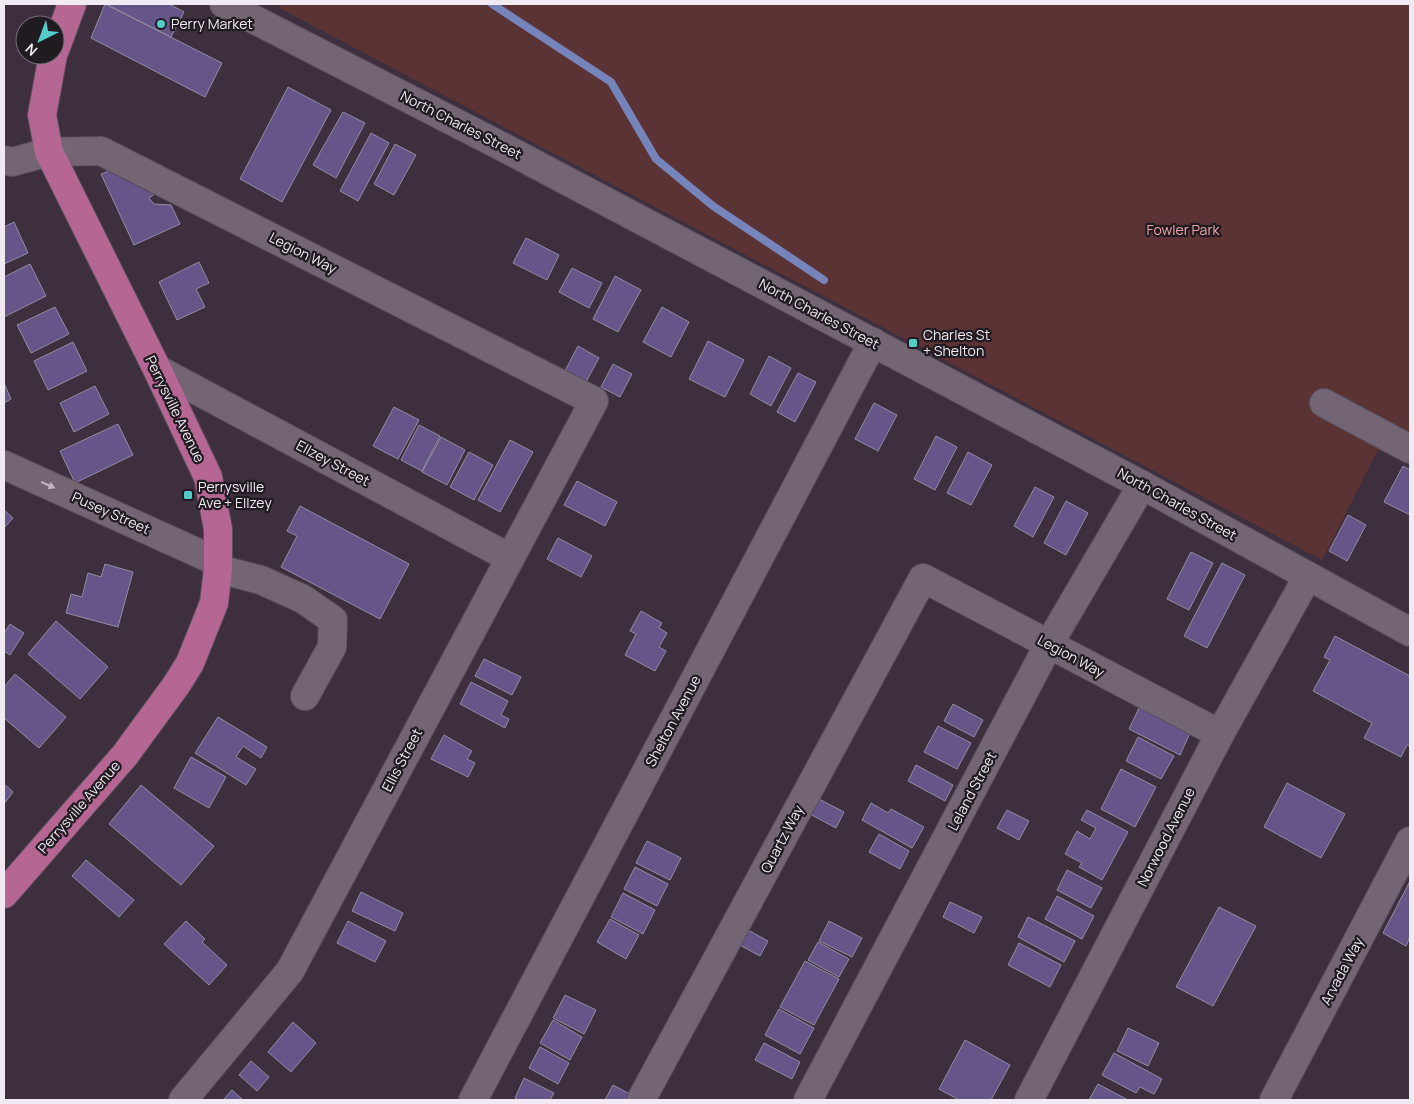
<svg xmlns="http://www.w3.org/2000/svg" width="1414" height="1104" font-family="Manrope,sans-serif">
  <style>
    .park { fill: #5b3335 }
    .lines { fill: none; stroke-linecap: round; stroke-linejoin: round }
    .stream { stroke: #7585bb; stroke-width: 8 }
    .building { fill: #655589; stroke: #928da2 }
    .minor-casing { stroke: #5a4e5b; stroke-width: 30 }
    .major-casing { stroke: #5a4e5b; stroke-width: 30 }
    .minor { stroke: #746575; stroke-width: 28 }
    .major { stroke: #b66693; stroke-width: 28 }
    .oneway { fill: #c0b5c1 }
    .poi-dot { fill: #53cdc9; stroke: #201a21; stroke-width: 2 }
    .labels { text-anchor: middle; stroke-width: 4.5; stroke-linejoin: round; paint-order: stroke }
    .poi-label { font-size: 14px; fill: #f2eaf3; stroke: #201a21; text-anchor: start }
    .street-label { font-size: 14px; fill: #f2eaf3; stroke: #201a21 }
    .park-label { font-size: 14px; fill: #f3a6aa; stroke: #201a21 }
  </style>
  <rect width="100%" height="100%" fill="#3d2f3e"/>
  <path class="park" d="M281,4H1410V443L1387,432L1322,560L279,8Z"/>
  <g class="lines">
    <path class="stream" d="M492,4L611,82L656,159L713,206L824,280"/>
  </g>
  <g class="building">
    <path d="M105,4L222,63L205,97L91,38Z"/>
    <path d="M106,4H169L184,12L171,37Z"/>
    <path d="M288,87L331,110L282,202L240,179Z"/>
    <path d="M343,112L365,123L336,178L313,165Z"/>
    <path d="M371,133L389,143L358,201L340,191Z"/>
    <path d="M395,144L416,155L394,195L374,184Z"/>
    <path d="M109,171L156,193L149,198L154,204L171,205L180,224L134,245L101,174Z"/>
    <path d="M14,222L28,253L4,264V227Z"/>
    <path d="M526,238L559,255L547,280L513,263Z"/>
    <path d="M199,262L209,283L196,289L205,307L177,320L159,282Z"/>
    <path d="M30,264L46,296L4,317V277Z"/>
    <path d="M572,268L602,283L589,308L559,292Z"/>
    <path d="M615,276L641,290L618,332L593,319Z"/>
    <path d="M55,307L69,334L31,353L17,325Z"/>
    <path d="M662,307L689,322L671,357L643,342Z"/>
    <path d="M708,341L744,360L725,397L689,379Z"/>
    <path d="M73,342L87,371L48,390L34,361Z"/>
    <path d="M578,346L599,358L586,382L565,371Z"/>
    <path d="M769,356L791,368L771,406L750,394Z"/>
    <path d="M613,364L632,374L620,397L601,387Z"/>
    <path d="M798,373L816,382L795,422L777,412Z"/>
    <path d="M4,383L11,399L4,403Z"/>
    <path d="M95,386L109,414L74,432L60,403Z"/>
    <path d="M874,403L897,415L878,451L855,439Z"/>
    <path d="M394,407L419,420L398,459L373,446Z"/>
    <path d="M118,424L133,455L75,483L60,451Z"/>
    <path d="M419,425L440,436L422,471L401,460Z"/>
    <path d="M936,436L957,447L935,490L914,479Z"/>
    <path d="M441,437L465,450L447,485L422,472Z"/>
    <path d="M510,440L533,452L500,512L478,500Z"/>
    <path d="M469,452L493,465L474,500L450,487Z"/>
    <path d="M968,452L992,465L971,505L947,493Z"/>
    <path d="M1403,466L1410,470V515L1384,502Z"/>
    <path d="M577,481L617,502L605,526L564,505Z"/>
    <path d="M1035,487L1054,497L1033,537L1014,526Z"/>
    <path d="M1066,501L1088,513L1066,555L1044,543Z"/>
    <path d="M300,506L409,564L380,619L281,567L297,536L287,531Z"/>
    <path d="M4,510L13,518L4,528Z"/>
    <path d="M1348,515L1366,525L1347,561L1329,551Z"/>
    <path d="M558,538L592,556L581,577L547,559Z"/>
    <path d="M1191,552L1213,563L1189,610L1167,599Z"/>
    <path d="M1222,563L1245,575L1207,648L1184,636Z"/>
    <path d="M105,564L133,572L118,627L66,613L71,594L82,597L88,573L101,577Z"/>
    <path d="M641,611L662,623L659,628L667,633L659,647L666,651L655,671L625,655L636,634L630,631Z"/>
    <path d="M56,621L108,667L80,699L28,654Z"/>
    <path d="M10,624L24,633L10,655L4,651V633Z"/>
    <path d="M1335,636L1410,676V746L1407,745L1401,757L1364,738L1372,723L1313,691L1330,660L1324,657Z"/>
    <path d="M484,659L521,677L512,695L475,676Z"/>
    <path d="M15,674L66,717L39,748L4,718V687Z"/>
    <path d="M471,682L508,701L501,715L509,719L505,728L460,704Z"/>
    <path d="M953,704L983,720L974,737L944,721Z"/>
    <path d="M1139,708L1190,733L1180,755L1129,729Z"/>
    <path d="M218,717L267,747L261,758L243,746L236,757L256,769L246,785L195,753Z"/>
    <path d="M938,726L971,743L957,769L924,752Z"/>
    <path d="M444,735L472,751L467,759L475,763L468,777L431,759Z"/>
    <path d="M1138,737L1174,756L1161,779L1126,761Z"/>
    <path d="M191,757L226,777L209,808L174,788Z"/>
    <path d="M916,765L953,785L945,801L908,781Z"/>
    <path d="M1121,769L1156,787L1135,827L1101,809Z"/>
    <path d="M1287,783L1345,814L1321,858L1264,827Z"/>
    <path d="M4,784L13,792L4,804Z"/>
    <path d="M141,785L214,846L181,885L109,824Z"/>
    <path d="M817,798L844,812L836,828L808,813Z"/>
    <path d="M871,803L888,813L891,809L924,827L912,848L862,820Z"/>
    <path d="M1007,810L1029,821L1019,840L997,828Z"/>
    <path d="M1087,810L1128,832L1102,880L1079,867L1082,863L1065,854L1077,831L1090,839L1096,828L1081,820Z"/>
    <path d="M879,834L909,851L900,869L869,852Z"/>
    <path d="M647,841L681,858L670,880L636,863Z"/>
    <path d="M86,860L134,900L119,917L72,876Z"/>
    <path d="M635,867L668,884L657,906L624,889Z"/>
    <path d="M1067,870L1102,888L1091,908L1057,890Z"/>
    <path d="M1410,881V937L1406,946L1383,933Z"/>
    <path d="M361,892L403,913L395,931L352,911Z"/>
    <path d="M623,893L655,910L643,934L611,917Z"/>
    <path d="M1057,896L1094,916L1082,939L1045,919Z"/>
    <path d="M950,902L982,917L974,933L943,917Z"/>
    <path d="M1219,907L1256,926L1213,1006L1176,987Z"/>
    <path d="M1028,917L1075,941L1064,962L1018,937Z"/>
    <path d="M610,919L639,935L626,959L597,942Z"/>
    <path d="M186,921L205,939L202,942L227,965L209,985L164,944Z"/>
    <path d="M348,921L386,941L375,962L337,943Z"/>
    <path d="M829,921L862,938L852,957L819,941Z"/>
    <path d="M746,929L768,941L760,956L738,944Z"/>
    <path d="M818,942L849,959L839,977L808,960Z"/>
    <path d="M1019,943L1061,965L1050,987L1008,965Z"/>
    <path d="M805,961L839,979L814,1025L780,1007Z"/>
    <path d="M565,995L596,1010L584,1034L553,1018Z"/>
    <path d="M779,1009L814,1028L800,1054L765,1035Z"/>
    <path d="M553,1020L582,1037L570,1060L540,1043Z"/>
    <path d="M293,1022L316,1043L291,1072L268,1052Z"/>
    <path d="M1128,1028L1159,1043L1148,1066L1117,1051Z"/>
    <path d="M965,1040L1010,1065L991,1100H959L939,1089Z"/>
    <path d="M764,1043L800,1062L792,1079L755,1060Z"/>
    <path d="M540,1047L569,1063L558,1084L529,1068Z"/>
    <path d="M1114,1053L1162,1079L1154,1094L1140,1087L1136,1093L1102,1075Z"/>
    <path d="M251,1061L269,1077L257,1091L239,1075Z"/>
    <path d="M524,1078L554,1093L550,1100H519L515,1098Z"/>
    <path d="M1098,1084L1128,1100H1089Z"/>
    <path d="M613,1085L630,1094L627,1100H605Z"/>
    <path d="M232,1090L243,1100H223Z"/>
  </g>
  <g class="lines">
    <g class="minor-casing">
      <g id="minor">
        <path d="M224,4L499,145L1142,485L1410,632"/>
        <path d="M4,160L12,162L49,152L101,151L594,401L290,971L183,1100"/>
        <path d="M157,369L510,558"/>
        <path d="M1324,403L1410,449"/>
        <path d="M4,465L218,562"/>
        <path d="M218,569L261,580L303,599L333,620L332,647L305,696"/>
        <path d="M473,1100L873,342"/>
        <path d="M641,1100L923,578L1220,734"/>
        <path d="M808,1100L1049,644L1142,485"/>
        <path d="M1029,1100L1220,734L1308,576"/>
        <path d="M1274,1100L1410,841"/>
      </g>
    </g>
    <g class="major-casing">
      <g id="major">
        <path d="M55,50L72,4"/>
        <path d="M4,894L125,755L177,684L190,663L214,603L218,569V529L208,477L157,369L49,152L42,115L53,55"/>
      </g>
    </g>
    <use href="#minor" class="minor"/>
    <use href="#major" class="major"/>
  </g>
  <defs><path id="oneway-solid" d="M-6-.8H1V-3.2L6.5 0L1 3.2V.8H-6Z" transform="scale(1.25)"/></defs>
  <use class="oneway" href="#oneway-solid" transform="translate(48 485) rotate(24)"/>
  <g class="poi-dot">
    <circle cx="161" cy="24" r="5"/>
    <rect x="908" y="338" width="10" height="10" rx="2.5"/>
    <rect x="183" y="490" width="10" height="10" rx="2.5"/>
  </g>
  <g class="labels">
    <g class="poi-label">
      <text x="171" y="29">Perry Market</text>
      <text x="923" y="340">Charles St<tspan x="923" dy="16">+ Shelton</tspan></text>
      <text x="198" y="492">Perrysville<tspan x="198" dy="16">Ave + Ellzey</tspan></text>
    </g>
    <g class="street-label">
      <text transform="translate(461 125) rotate(27)" y="5">North Charles Street</text>
      <text transform="translate(303 253) rotate(27)" y="5">Legion Way</text>
      <text transform="translate(819 314) rotate(28)" y="5">North Charles Street</text>
      <text transform="translate(175 409) rotate(64)" y="5">Perrysville Avenue</text>
      <text transform="translate(333 463) rotate(28)" y="5">Ellzey Street</text>
      <text transform="translate(1177 504) rotate(29)" y="5">North Charles Street</text>
      <text transform="translate(111 513) rotate(24)" y="5">Pusey Street</text>
      <text transform="translate(1071 656) rotate(28)" y="5">Legion Way</text>
      <text transform="translate(673 721) rotate(-62)" y="5">Shelton Avenue</text>
      <text transform="translate(402 760) rotate(-62)" y="5">Ellis Street</text>
      <text transform="translate(972 791) rotate(-62)" y="5">Leland Street</text>
      <text transform="translate(79 807) rotate(-49)" y="5">Perrysville Avenue</text>
      <text transform="translate(1166 837) rotate(-63)" y="5">Norwood Avenue</text>
      <text transform="translate(782 839) rotate(-62)" y="5">Quartz Way</text>
      <text transform="translate(1342 971) rotate(-62)" y="5">Arvada Way</text>
    </g>
    <g class="park-label">
      <text x="1183" y="235">Fowler Park</text>
    </g>
  </g>
  <rect width="1414" height="1104" fill="none" stroke="#f2eaf3" stroke-width="10"/>
  <g transform="translate(40 40) rotate(222)"><circle r="24" fill="#201a21" stroke="#746d75"/>
  <path d="M0-4L9 19L0 12L-9 19Z" fill="#53cdc9"/>
  <text y="-8" font-size="14" font-weight="bold" text-anchor="middle" fill="#f2eaf3">N</text>
  </g>
</svg>
